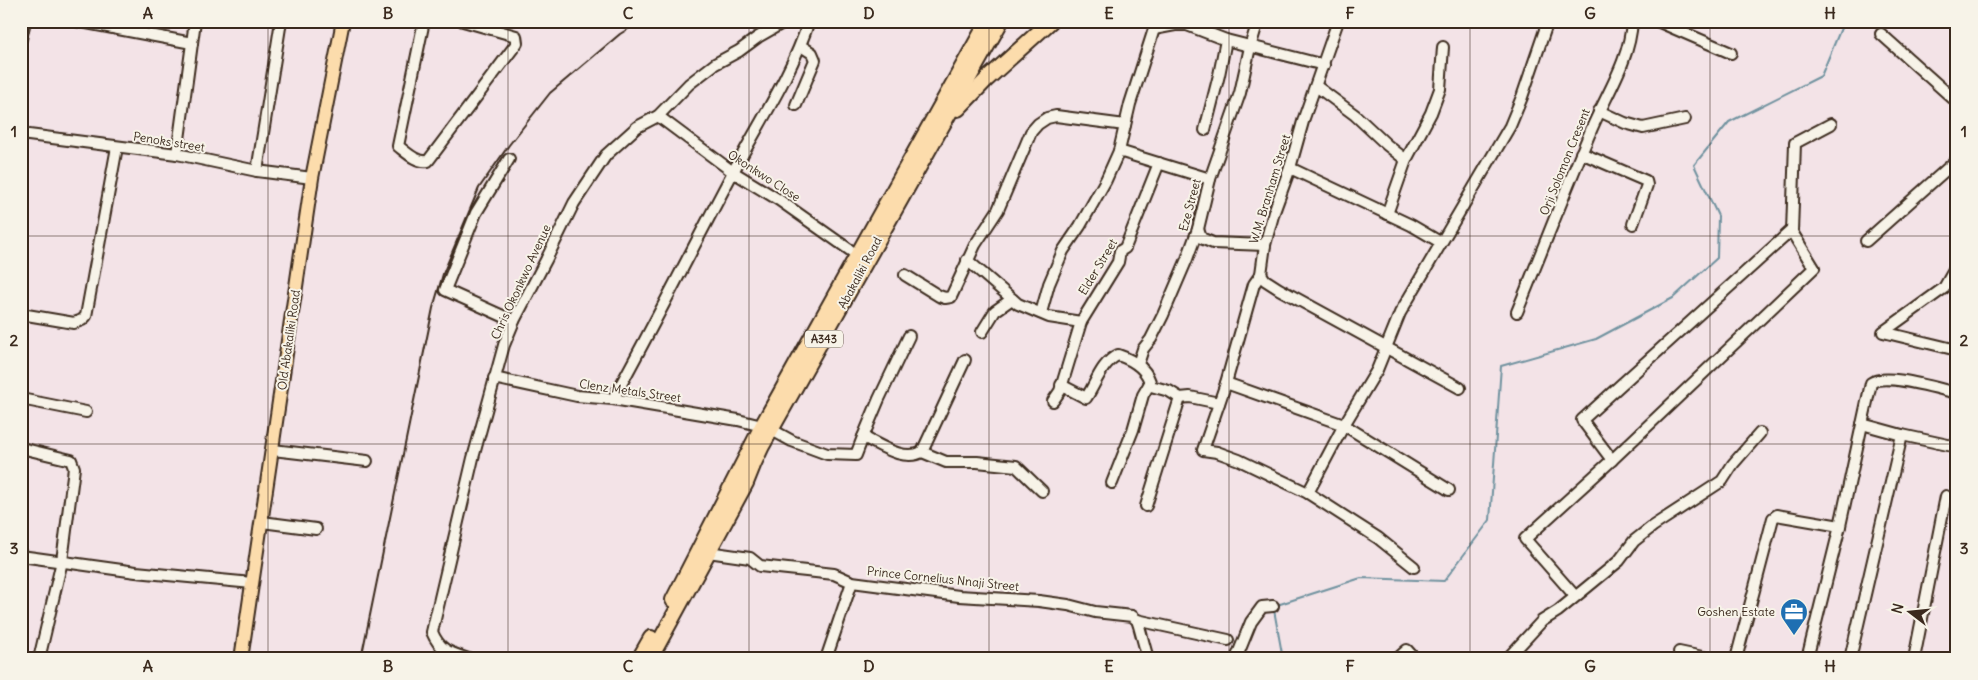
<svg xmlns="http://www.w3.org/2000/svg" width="1978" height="680" font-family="Delius,sans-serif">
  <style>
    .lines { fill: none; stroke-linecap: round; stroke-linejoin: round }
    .stream { stroke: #70929f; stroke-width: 2 }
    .minor-casing { stroke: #3b2a1e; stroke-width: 14 }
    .major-casing { stroke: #3b2a1e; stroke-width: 16 }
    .highway-casing { stroke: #3b2a1e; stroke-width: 18 }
    .minor { stroke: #f7f3e8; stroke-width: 10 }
    .major { stroke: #fcdcac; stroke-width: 12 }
    .highway { stroke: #fcdcac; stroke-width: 14 }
    .rail { stroke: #3b2a1e; stroke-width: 2 }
    .grid { fill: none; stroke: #3b2a1e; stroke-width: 1; stroke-opacity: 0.55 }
    .labels { text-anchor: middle; stroke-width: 4; stroke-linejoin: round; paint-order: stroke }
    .shield { fill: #f7f3e8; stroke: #73665b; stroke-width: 1 }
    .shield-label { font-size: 11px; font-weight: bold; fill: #3b2a1e }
    .street-label { font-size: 12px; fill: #3b2a1e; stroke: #f7f3e8 }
    .poi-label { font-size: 12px; fill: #3b2a1e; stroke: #f7f3e8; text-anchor: end }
    .neatline { fill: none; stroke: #3b2a1e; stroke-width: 2 }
    .grid-label { font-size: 16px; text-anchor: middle; font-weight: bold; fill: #3b2a1e }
  </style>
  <rect width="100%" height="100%" fill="#f3e3e7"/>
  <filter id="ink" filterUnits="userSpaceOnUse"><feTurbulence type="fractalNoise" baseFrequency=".02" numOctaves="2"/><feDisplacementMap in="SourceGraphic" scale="10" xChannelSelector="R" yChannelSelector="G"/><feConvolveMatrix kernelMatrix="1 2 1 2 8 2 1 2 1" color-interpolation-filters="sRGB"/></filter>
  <g filter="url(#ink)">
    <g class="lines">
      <g class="stream">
        <path d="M1277,605L1361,578L1444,581L1490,520L1501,366L1596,339L1673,298L1717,258L1718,216L1694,165L1729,122L1821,76L1844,21"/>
        <path d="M1274,610L1283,659"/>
      </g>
      <g class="minor-casing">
        <g id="minor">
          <path d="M76,21L192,43"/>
          <path d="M424,21L398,146C407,153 417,163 428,161L517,43L516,36L463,21"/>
          <path d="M1338,21L1304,118L1290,168L1274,212L1265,245L1261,274L1254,284L1226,383L1203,450L1217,452L1239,460L1308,493L1378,538L1414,567"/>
          <path d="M1657,21L1731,53"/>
          <path d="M1154,29L1175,25H1187L1226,40L1324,65"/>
          <path d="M1881,34L1957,102"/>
          <path d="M21,39L25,21"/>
          <path d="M1316,86L1355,115L1387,145L1406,160L1431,113L1440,89L1443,47"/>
          <path d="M796,105L815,60L812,53L801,46"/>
          <path d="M1599,111L1625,123L1643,128L1685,119"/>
          <path d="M658,116L733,172L779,200L857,255"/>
          <path d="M1205,130L1219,75L1226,40"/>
          <path d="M21,134L177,154L257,171L312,178"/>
          <path d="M1119,151L1210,179"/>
          <path d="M1581,153L1646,181L1647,185L1633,224"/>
          <path d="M177,154L195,21"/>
          <path d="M509,159L476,213L445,290L514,321"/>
          <path d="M1290,168L1411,225L1440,242"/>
          <path d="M257,171L281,21"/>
          <path d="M1387,214L1406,160"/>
          <path d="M1198,229L1201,238L1213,243L1265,245"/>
          <path d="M1866,241L1957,160"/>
          <path d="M967,260L1018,304L1049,317L1081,322"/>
          <path d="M1957,265L1944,288L1883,332L1957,350"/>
          <path d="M1261,274L1265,280L1279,289L1460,388"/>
          <path d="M905,275L939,296L945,298L951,297L975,245L998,210L1026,144L1031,132L1038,124L1047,118L1056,116L1125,125"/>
          <path d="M1517,312C1542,251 1566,189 1592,128C1607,93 1630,60 1632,21"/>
          <path d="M1041,313L1049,284L1063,251L1080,226L1106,180L1119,151L1130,104L1154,29V21"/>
          <path d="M21,314L74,323L82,320L86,316L117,147"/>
          <path d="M982,332L995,311L1012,299"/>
          <path d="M1138,364L1143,349L1151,339L1163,315L1187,259L1198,229L1210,179L1240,93L1250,47L1258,21"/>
          <path d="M494,378L577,396L613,399L738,420L762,426"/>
          <path d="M1226,383L1344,425L1449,490"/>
          <path d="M1061,385L1086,398C1096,384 1101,363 1118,355C1133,360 1148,369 1151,386L1169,391L1180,398L1190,397L1219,403"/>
          <path d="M21,399L86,412"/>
          <path d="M613,399C654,325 692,249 732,174C759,123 791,76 809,21"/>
          <path d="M1053,401L1060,391L1081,322L1118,262L1120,251L1125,248L1159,163"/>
          <path d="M1862,424L1902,435L1957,447"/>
          <path d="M772,430L792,441L827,454L856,455L863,437C880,445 904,462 922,452L965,360"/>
          <path d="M863,437L879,399L909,336"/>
          <path d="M21,448L71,460L74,468L62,561L39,659"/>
          <path d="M273,450L367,461"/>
          <path d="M922,452L946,462H977L1016,466L1042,491"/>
          <path d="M1612,460L1582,420L1792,230"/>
          <path d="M1112,483L1133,430L1143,395L1150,383"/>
          <path d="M1308,493L1344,425L1377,370L1400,313L1510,126L1522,97L1548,21"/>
          <path d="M1146,506L1180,398"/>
          <path d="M262,522L316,529"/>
          <path d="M708,552L750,558L760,566L834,574L852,582L959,596L1039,601L1068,605L1095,612L1132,616L1137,620L1139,626L1148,659"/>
          <path d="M21,556L136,572L252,583"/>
          <path d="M1575,596L1525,539L1612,460L1814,268L1792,232L1795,143L1831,124"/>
          <path d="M1137,620L1228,640"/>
          <path d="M1679,652L1712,659"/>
          <path d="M469,659C450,653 440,651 432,632L473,458L504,345L514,321L546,260L574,203L606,155L637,127L658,116L689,84L715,64L739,51L758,37L786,21"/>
          <path d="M826,659L852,582"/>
          <path d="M1236,659L1251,622L1262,607L1273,606"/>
          <path d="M1397,659L1407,650L1415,659"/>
          <path d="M1507,659L1542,621L1558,611L1619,561L1634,541L1653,526L1722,481L1733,464L1760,433"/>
          <path d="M1736,659L1773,518L1777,515L1782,516L1840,526"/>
          <path d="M1807,659L1840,526L1871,383C1885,372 1938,389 1957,393"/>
          <path d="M1850,659L1902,435"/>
          <path d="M1914,659L1946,496"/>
        </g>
      </g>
      <g class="major-casing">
        <path id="major" d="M241,659L312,178L343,21"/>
      </g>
      <g class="highway-casing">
        <g id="highway">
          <path d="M958,109L987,79L1051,21"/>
          <path d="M673,600L762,426L988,21"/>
          <path d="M639,659L651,638"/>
          <path d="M650,659L746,483L754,463L762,446L1001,21"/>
        </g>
      </g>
      <use href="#minor" class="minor"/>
      <use href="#major" class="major"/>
      <use href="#highway" class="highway"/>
      <path class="rail" d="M361,659L433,308L443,274L479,188L509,145L550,93L620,34L641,21"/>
    </g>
  </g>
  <path class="grid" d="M268,21V659M508,21V659M749,21V659M989,21V659M1229,21V659M1470,21V659M1710,21V659M21,236H1957M21,444H1957"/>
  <defs>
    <g id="office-pin" transform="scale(1.4375)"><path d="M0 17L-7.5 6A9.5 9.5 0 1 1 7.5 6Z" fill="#1f6fb2" stroke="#f7f3e8"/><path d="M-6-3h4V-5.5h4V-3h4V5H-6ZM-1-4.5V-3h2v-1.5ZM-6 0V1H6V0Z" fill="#fff"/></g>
  </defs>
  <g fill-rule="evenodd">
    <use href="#office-pin" x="1794" y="612"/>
  </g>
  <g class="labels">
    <rect class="shield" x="805" y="330.5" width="38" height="17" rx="4"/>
    <g class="shield-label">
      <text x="824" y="343">A343</text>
    </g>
    <g class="street-label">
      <text transform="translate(169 142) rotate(9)" y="4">Penoks street</text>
      <text transform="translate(1565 162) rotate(-68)" y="4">Orji Solomon Cresent</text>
      <text transform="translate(764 176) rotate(33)" y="4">Okonkwo Close</text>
      <text transform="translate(1270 189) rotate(-73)" y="4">W.M. Branham Street</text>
      <text transform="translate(1190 205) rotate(-75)" y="4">Eze Street</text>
      <text transform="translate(1098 267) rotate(-59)" y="4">Elder Street</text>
      <text transform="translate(860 273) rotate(-62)" y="4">Abakaliki Road</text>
      <text transform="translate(521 282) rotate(-65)" y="4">Chris Okonkwo Avenue</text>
      <text transform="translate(289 340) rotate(-82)" y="4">Old Abakaliki Road</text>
      <text transform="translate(630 391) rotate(8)" y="4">Clenz Metals Street</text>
      <text transform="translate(943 579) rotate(6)" y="4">Prince Cornelius Nnaji Street</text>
    </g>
    <g class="poi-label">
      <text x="1775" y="616">Goshen Estate</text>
    </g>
  </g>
  <rect width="1978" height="680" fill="none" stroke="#f7f3e8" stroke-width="55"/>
  <g transform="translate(1910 612) rotate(286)" stroke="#f7f3e8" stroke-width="4" paint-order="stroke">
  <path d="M0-4L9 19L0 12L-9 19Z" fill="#3b2a1e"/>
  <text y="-8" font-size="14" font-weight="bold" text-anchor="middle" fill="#3b2a1e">N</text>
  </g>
  <rect x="28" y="28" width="1922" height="624" class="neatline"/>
  <g class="grid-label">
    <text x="148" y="19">A</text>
    <text x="388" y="19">B</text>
    <text x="628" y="19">C</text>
    <text x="869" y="19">D</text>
    <text x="1109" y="19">E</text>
    <text x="1350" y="19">F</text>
    <text x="1590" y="19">G</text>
    <text x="1830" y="19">H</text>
    <text x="14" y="137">1</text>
    <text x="1964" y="137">1</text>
    <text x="14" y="346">2</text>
    <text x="1964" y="346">2</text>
    <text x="14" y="554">3</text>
    <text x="1964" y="554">3</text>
    <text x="148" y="672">A</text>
    <text x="388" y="672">B</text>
    <text x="628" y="672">C</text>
    <text x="869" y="672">D</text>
    <text x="1109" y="672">E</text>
    <text x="1350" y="672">F</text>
    <text x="1590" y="672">G</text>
    <text x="1830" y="672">H</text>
  </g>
</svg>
